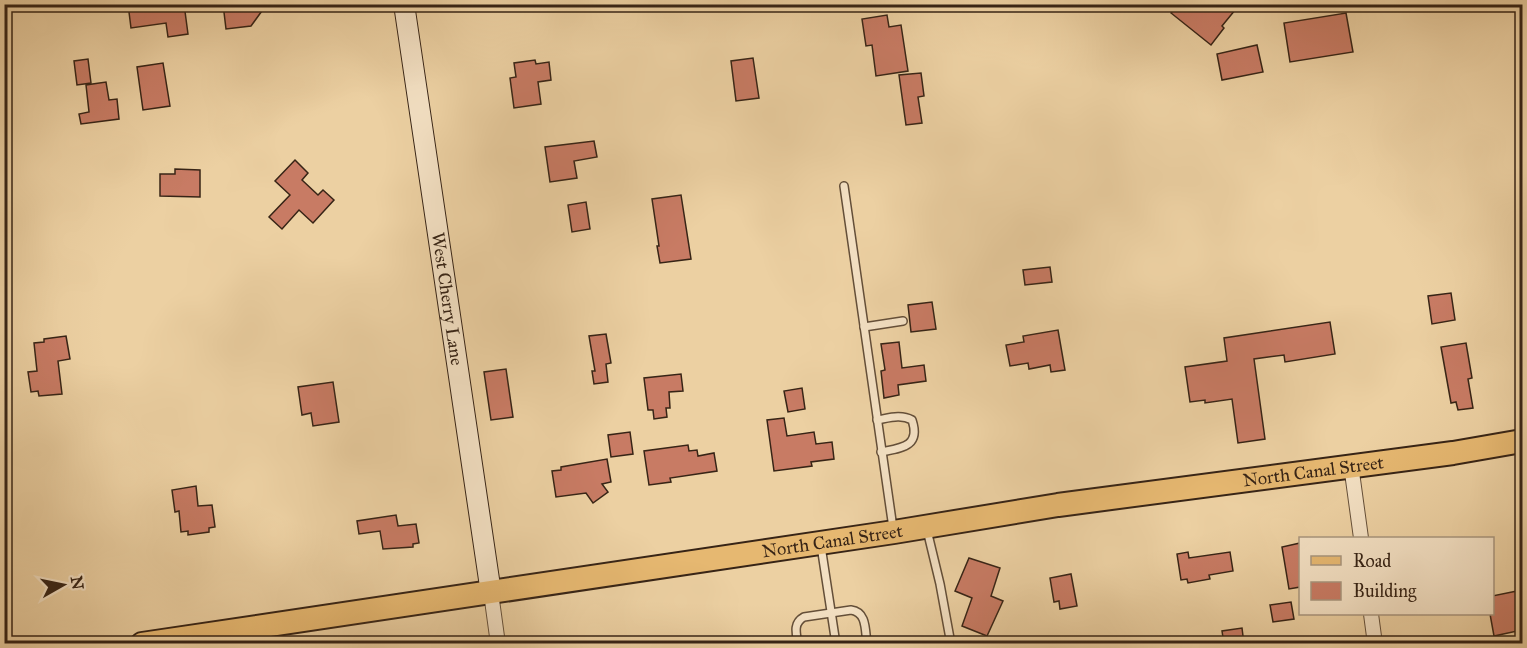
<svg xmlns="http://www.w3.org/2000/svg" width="1527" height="648" font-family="'IM FELL Great Primer',serif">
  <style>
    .building { fill: #c87b64; stroke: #372416; stroke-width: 1.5 }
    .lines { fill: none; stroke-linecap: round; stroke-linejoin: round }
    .lane-casing { stroke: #644f39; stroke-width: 10 }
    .street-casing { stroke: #644f39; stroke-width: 16 }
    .secondary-casing { stroke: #372416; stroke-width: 22 }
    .primary-casing { stroke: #372416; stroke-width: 26 }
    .lane { stroke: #f3e0c3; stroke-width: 7 }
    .street { stroke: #f3e0c3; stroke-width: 14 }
    .secondary { stroke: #f3e0c3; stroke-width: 20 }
    .primary { stroke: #e6b871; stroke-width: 22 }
    .labels { text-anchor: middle; stroke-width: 5; stroke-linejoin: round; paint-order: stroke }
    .street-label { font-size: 18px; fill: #372416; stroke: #f3e0c3 }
  </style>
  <rect width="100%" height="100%" fill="#ecd0a2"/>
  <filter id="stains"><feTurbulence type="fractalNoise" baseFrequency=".00333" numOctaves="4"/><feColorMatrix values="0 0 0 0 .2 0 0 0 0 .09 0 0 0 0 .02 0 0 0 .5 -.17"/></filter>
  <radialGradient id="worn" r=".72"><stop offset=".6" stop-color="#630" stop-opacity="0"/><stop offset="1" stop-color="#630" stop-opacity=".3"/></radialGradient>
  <g class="building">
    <path d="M128,4H184L188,34L168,37L166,23L131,28Z"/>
    <path d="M223,4H267L251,26L226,29Z"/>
    <path d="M1178,4H1240L1222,26L1224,28L1211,45L1171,13Z"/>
    <path d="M1346,13L1353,52L1290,62L1284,23Z"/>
    <path d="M887,15L889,27L901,25L908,71L876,76L872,45L866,46L862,19Z"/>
    <path d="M1257,45L1263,72L1222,80L1217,54Z"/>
    <path d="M753,58L759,98L736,101L731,61Z"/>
    <path d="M88,59L91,83L77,85L74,61Z"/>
    <path d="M535,60L536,64L549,62L551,80L538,82L541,104L514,108L510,78L516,77L514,63Z"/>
    <path d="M163,63L170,106L143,110L137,67Z"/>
    <path d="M921,73L924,96L918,97L922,123L906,125L899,75Z"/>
    <path d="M106,82L109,100L117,99L119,119L81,124L79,114L89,112L86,85Z"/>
    <path d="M594,141L597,157L574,161L577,178L550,182L545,147Z"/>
    <path d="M295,160L308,173L302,180L318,195L323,190L334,200L313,223L299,210L282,229L269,217L290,195L275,181Z"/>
    <path d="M175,169L200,170V197L160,196V174H175Z"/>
    <path d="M681,195L691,259L660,263L657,246H659L652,199Z"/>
    <path d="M586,202L590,229L572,232L568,205Z"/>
    <path d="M1050,267L1052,282L1025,285L1023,270Z"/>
    <path d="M1451,293L1455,320L1432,324L1428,296Z"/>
    <path d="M932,302L936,329L911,332L908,305Z"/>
    <path d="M1330,322L1335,354L1285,362L1284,355L1254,359L1265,439L1238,443L1232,399L1205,403V400L1190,402L1185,367L1227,361L1224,338Z"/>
    <path d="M1058,330L1065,370L1051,372L1050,365L1029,369L1028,363L1010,366L1006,345L1024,342L1023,336Z"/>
    <path d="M606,334L611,363L606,364L608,382L594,384L592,371H595L589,336Z"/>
    <path d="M66,336L70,359L58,361L62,394L39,396L38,391L31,392L28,372L37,371L34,343L44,342V339Z"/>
    <path d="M899,342L902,368L924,365L926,381L898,385L899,395L884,398L881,371L885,370L881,344Z"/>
    <path d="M1466,343L1472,378L1468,379L1473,408L1458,410L1456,402L1451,403L1441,347Z"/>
    <path d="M506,369L513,417L491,420L484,372Z"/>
    <path d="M681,374L683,391L669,392L670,408H666L667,417L654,419L653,410H648L644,378Z"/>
    <path d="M333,382L339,422L313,426L311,413L302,415L298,387Z"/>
    <path d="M802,388L805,409L788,412L784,391Z"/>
    <path d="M784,418L787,436L814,432L816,444L832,442L834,459L811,462L812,466L774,471L767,420Z"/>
    <path d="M630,432L633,454L611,457L608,435Z"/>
    <path d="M688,445L689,451L697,450L698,456L714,453L717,471L670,478L671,482L649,485L644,451Z"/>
    <path d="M607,459L611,482L602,484L608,492L593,503L586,493L556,497L552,471L561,470V467Z"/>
    <path d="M196,486L198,506L212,505L215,527L209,528V532L188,535V531L181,532L179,511L175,512L172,490Z"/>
    <path d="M396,515L398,526L416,524L419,543L413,544V547L383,549L380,531L359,534L357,521Z"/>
    <path d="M1300,543V587L1289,589L1282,547Z"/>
    <path d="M1188,552L1189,558L1230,552L1233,571L1209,575L1210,579L1188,583L1187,579L1181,580L1177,554Z"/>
    <path d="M969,558L1000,568L991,596L1003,601L987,636L962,626L972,598L955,591Z"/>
    <path d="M1071,574L1077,606L1060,609L1059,601L1054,602L1050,578Z"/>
    <path d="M1522,590V630L1494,636L1490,614H1492V596Z"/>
    <path d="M1291,602L1294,619L1273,622L1270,605Z"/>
    <path d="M1242,628L1244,644H1224L1222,631Z"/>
  </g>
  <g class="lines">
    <g class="lane-casing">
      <g id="lane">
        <path d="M844,186L893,528"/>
        <path d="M864,327L903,321"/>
        <path d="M877,420C889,418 901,414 912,420C921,447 901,448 881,452"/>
        <path d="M927,530L940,584L951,644"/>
        <path d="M821,546L836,644"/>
        <path d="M798,644C796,633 793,623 804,617L851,610C867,612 865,630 867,644"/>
      </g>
    </g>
    <g class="street-casing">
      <g id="street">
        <path d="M1351,465L1361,538"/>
        <path d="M491,593L498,644"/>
        <path d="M1371,614L1375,644"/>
      </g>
    </g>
    <g class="secondary-casing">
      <g id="secondary">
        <path id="s1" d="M404,4L491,593"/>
      </g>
    </g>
    <g class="primary-casing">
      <g id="primary">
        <path id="s2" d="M142,644L894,532L1058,505L1453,453L1522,441"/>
      </g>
    </g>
    <use href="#lane" class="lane"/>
    <use href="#street" class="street"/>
    <use href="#secondary" class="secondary"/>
    <use href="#primary" class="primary"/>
  </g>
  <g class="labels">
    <g class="street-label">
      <text dy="6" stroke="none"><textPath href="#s1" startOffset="298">West Cherry Lane</textPath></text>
      <text dy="6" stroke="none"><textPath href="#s2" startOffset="1184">North Canal Street</textPath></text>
      <text dy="6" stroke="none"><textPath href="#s2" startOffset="698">North Canal Street</textPath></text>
    </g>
  </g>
  <rect width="1527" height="648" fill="none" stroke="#ecd0a2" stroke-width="24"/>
  <rect x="6" y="6" width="1515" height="636" fill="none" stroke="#372416" stroke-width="3"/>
  <rect x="12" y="12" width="1503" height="624" fill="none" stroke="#372416" stroke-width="1.5"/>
  <rect x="1299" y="537" width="195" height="78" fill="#f3e0c3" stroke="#a8957e" stroke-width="1.5"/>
  <rect x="1311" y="556" width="30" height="9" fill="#e6b871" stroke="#a8957e" stroke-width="1.5"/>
  <text x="1353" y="567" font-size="18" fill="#372416">Road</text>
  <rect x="1311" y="582" width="30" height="18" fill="#c87b64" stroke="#a8957e" stroke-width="1.5"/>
  <text x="1353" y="597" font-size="18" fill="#372416">Building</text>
  <g transform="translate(63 585) rotate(81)" stroke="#f3e0c3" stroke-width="4.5" paint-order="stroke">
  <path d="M0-4.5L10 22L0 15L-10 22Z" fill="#372416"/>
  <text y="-9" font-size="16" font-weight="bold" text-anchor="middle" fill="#372416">N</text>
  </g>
  <rect width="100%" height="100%" filter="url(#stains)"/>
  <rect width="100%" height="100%" fill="url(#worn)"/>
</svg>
